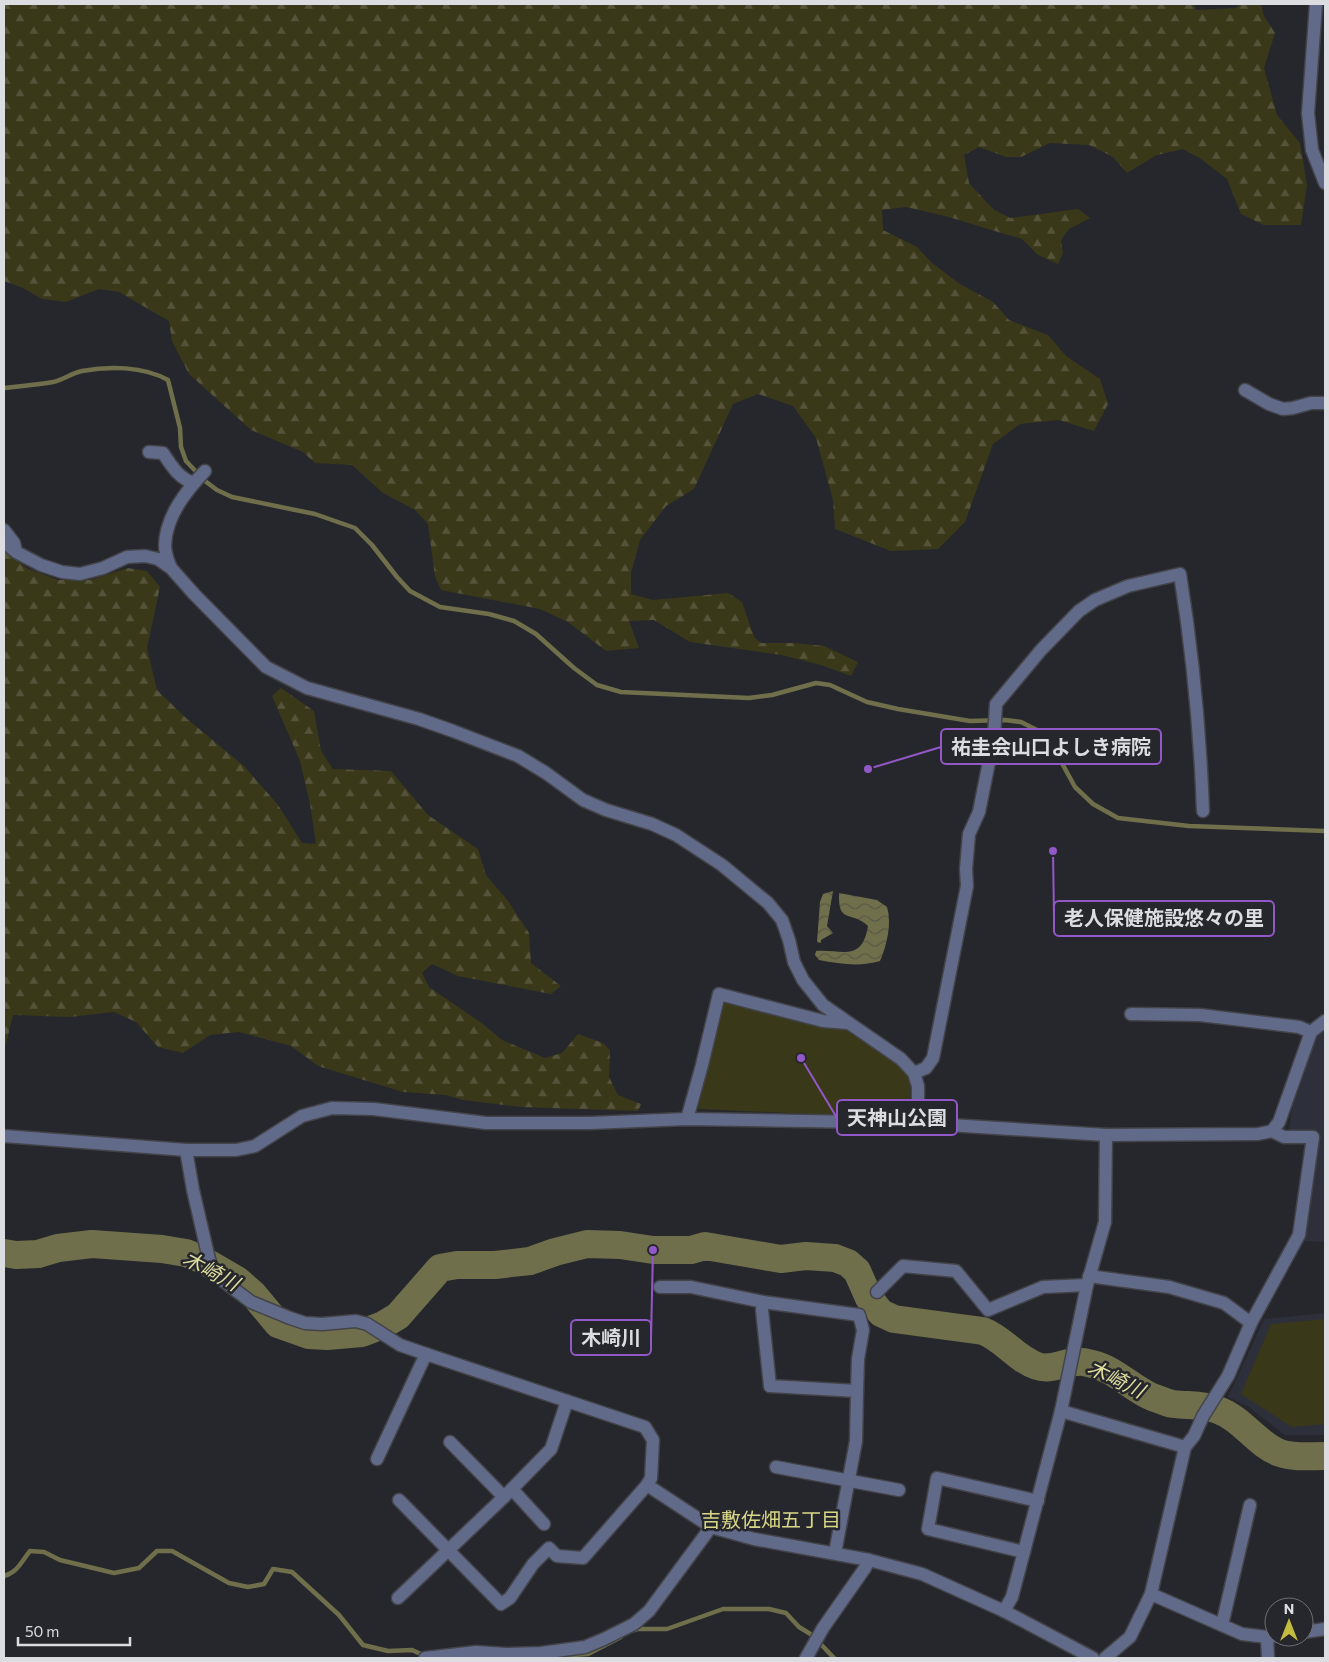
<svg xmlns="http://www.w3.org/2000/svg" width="1329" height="1662" font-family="Commissioner,'Noto Sans JP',sans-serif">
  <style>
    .built { fill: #2d303a }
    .forest { fill: url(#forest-firs) }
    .park { fill: #393819 }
    .water { fill: url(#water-waves) }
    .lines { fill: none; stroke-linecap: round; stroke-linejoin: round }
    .stream { stroke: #706f4b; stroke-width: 4.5 }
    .river { stroke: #706f4b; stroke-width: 28 }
    .minor-casing { stroke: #434449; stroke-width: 15 }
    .minor { stroke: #626a8a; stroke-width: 12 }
    .labels { text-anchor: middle; stroke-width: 5; stroke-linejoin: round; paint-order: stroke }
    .water-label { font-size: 20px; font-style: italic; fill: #e0df9f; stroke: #26272c }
    .neighbourhood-label { font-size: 20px; fill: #d8d788; stroke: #26272c }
    .leader { fill: none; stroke: #9358c7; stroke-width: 2 }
    .callout-dot { fill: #9358c7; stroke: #26272c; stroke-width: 2 }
    .callout { fill: #26272c; stroke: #9358c7; stroke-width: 2 }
    .callout-label { font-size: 20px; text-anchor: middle; font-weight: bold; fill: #dcdde0 }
  </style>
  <defs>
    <pattern id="forest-firs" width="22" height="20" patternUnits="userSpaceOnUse" patternTransform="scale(1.25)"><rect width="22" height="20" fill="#393819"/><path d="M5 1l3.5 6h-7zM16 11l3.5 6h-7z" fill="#55543a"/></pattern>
    <pattern id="water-waves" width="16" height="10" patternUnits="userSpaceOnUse" patternTransform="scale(1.25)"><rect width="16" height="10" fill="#706f4b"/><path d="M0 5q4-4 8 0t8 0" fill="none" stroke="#595847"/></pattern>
  </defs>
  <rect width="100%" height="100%" fill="#26272c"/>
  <g class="built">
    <path d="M1325,1029V1242L1303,1241L1312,1170L1319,1131H1289L1292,1108L1316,1039Z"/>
    <path d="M1325,1313V1435H1285L1249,1407L1228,1397L1264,1319Z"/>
  </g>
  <g class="forest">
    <path d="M4,4H1194L1196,10L1236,8L1239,4H1261L1264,16L1275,33L1264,68L1277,115L1300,143L1307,185L1301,225H1264L1241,214L1227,179L1201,159L1183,149L1157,155L1127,173L1113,157L1089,145L1050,143L1021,157H1006L979,147L964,155L969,183L993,209L1010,218L1078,209L1090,218L1069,229L1061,240L1063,253L1058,264L1038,255L1022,239L991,230L949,217L906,207L882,210L883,230L917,247L932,263L960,284L993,302L1009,320L1048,335L1066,356L1100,379L1108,404L1094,431L1059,420L1020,424L993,444L965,522L938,549L891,551L835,529L833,500L816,438L793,406L758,394L733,404L694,489L666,506L640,540L631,573V594L653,600L728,593L742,602L754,637L761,643H793L824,646L858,662L851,676L821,665L782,655L690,642L654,620L629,621L639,648L606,651L568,622L540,609L441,590L435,576L428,524L415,510L383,493L352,465L315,463L303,452L251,430L189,374L172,341L169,321L119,292L99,289L66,302L42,299L23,288L4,281Z"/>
    <path d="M4,550L26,568L58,580H90L128,568L147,571L160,587L147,648L157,690L186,718L244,766L278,805L302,843L316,844L310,804L300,761L272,696L281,688L314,711L321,751L333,769L391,771L428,815L478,849L486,875L508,901L529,933L531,963L561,986L551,994L458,976L432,964L422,973L429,987L483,1024L502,1040L545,1058L562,1053L578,1034L603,1043L610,1050L609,1077L618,1095L641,1104L638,1111L521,1107L463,1100L446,1095L403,1092L318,1066L291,1046L239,1032L210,1035L183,1053L158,1047L136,1022L114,1012L70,1017L13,1015L6,1044L4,1047Z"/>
  </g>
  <g class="park">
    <path d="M722,1000L848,1028L907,1069L911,1083L909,1107L899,1118L698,1109Z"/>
    <path d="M1325,1319V1424L1292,1427L1241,1394L1271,1324Z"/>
  </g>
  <g class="water">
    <path d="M833,891L827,926L833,933L821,940V943L817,942L820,902L823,894Z"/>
    <path d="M839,893L877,900L887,907C892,923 887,945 880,961C860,967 840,964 819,960L815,955L816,951C841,949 862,963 868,926C851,910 838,925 839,893Z"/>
  </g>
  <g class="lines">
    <g class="stream">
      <path d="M4,388C20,386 37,385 53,382C63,380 72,373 82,371C109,366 143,366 168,380L180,428L181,447L186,461L205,481L217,490L232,497L315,514L355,528L372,545L397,577L410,591L440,607L489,614L514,621L536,634L574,668L597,685L621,692L749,698L772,695L816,683L830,685L867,702L898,709L970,721L1005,720L1021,722L1037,730L1052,745L1075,787L1093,804L1118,818L1189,826L1325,831"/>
      <path d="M4,1576C18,1572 21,1562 30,1551L44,1552L60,1560L114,1573L139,1568L157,1551H172L229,1583L248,1587L264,1584L273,1569L292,1572L339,1615L363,1645L388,1651L412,1650L425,1656"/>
      <path d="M635,1630L637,1629H667L723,1609H769L786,1613L799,1627L812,1635L834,1658"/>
      <path d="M558,1656L588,1654L621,1637"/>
    </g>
    <path class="river" d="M4,1253L16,1255L38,1254L58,1248L92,1244L162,1249L186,1253L201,1259L237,1280L253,1294L278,1324L309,1335L327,1336L362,1333L383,1325L398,1316L440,1268L457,1265H495L530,1261L555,1252L587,1244L620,1245L653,1250H691L705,1246L781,1259L806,1256L835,1258L848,1263L857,1271L869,1298L881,1313L894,1319L983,1331C1004,1339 1016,1359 1037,1366C1050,1371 1064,1362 1077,1362C1082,1361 1088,1363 1092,1364C1115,1369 1131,1388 1152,1397C1159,1399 1166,1403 1173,1404C1189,1406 1202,1404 1218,1410C1243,1419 1256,1444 1280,1453C1294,1458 1311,1456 1325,1456"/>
    <g class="minor-casing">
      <g id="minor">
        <path d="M1316,4L1308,113L1312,150L1325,183"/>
        <path d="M1245,390L1269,404L1283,409L1293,408L1311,403H1325"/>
        <path d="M149,452L163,453C171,465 179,479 194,483"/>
        <path d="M4,530L14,543L15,547"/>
        <path d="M4,542L16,552L41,565L62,572L80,574L103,568L127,557L145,556L158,559L171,568L194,594L266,667L307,688L419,719L453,731L518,756L546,773L583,800L606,810L652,824L676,835L722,865L768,903L782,920L789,940L794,962L803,980L823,1005L901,1059L914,1073L918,1086V1123"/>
        <path d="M171,568C168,561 165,553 165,545C166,516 186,491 205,471"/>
        <path d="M1131,1014L1200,1015L1299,1027L1311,1032"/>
        <path d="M914,1073L926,1068L933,1058L967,886L966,869L969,834L979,812L994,737L996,704L1041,650L1079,611L1095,600L1128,586L1180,574C1193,655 1200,730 1203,811"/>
        <path d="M687,1119L702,1065L719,994L823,1021L848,1023"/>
        <path d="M4,1136L186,1150H236L255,1146L302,1116L332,1108L374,1109L486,1123H590L687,1119L918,1123L1106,1135L1258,1134L1272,1131L1279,1122L1311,1032L1325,1021"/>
        <path d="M186,1150L193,1190L209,1259L214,1273L222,1280L251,1302L290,1318L305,1323L322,1324L356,1321L367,1324L400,1345L426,1354L645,1427L653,1440L651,1478L647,1485L711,1527L754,1539L869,1560L922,1574L1004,1611L1093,1658"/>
        <path d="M1089,1276L1169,1287L1224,1303L1251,1323"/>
        <path d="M660,1287H691L763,1302L859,1315L863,1330L858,1359L857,1391"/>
        <path d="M877,1292L903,1266L956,1271L988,1310L1043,1287L1087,1285"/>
        <path d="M763,1302L762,1310L770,1386L857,1391L856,1441L835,1553"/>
        <path d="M1061,1411L1087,1285L1105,1222L1106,1135"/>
        <path d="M450,1442L504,1497"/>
        <path d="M377,1459L426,1354"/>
        <path d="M776,1467L899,1490"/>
        <path d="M512,1489L544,1524"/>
        <path d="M399,1500L501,1604L510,1598L533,1564L549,1548L557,1556L583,1558L647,1485"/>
        <path d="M1024,1552L928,1529L937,1478L1038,1501"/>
        <path d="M1151,1594L1242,1634L1267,1637L1274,1636"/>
        <path d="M398,1598L504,1497L551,1449L567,1401"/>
        <path d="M1004,1611L1012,1597L1061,1411L1185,1447"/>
        <path d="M1222,1625L1250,1505"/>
        <path d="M1304,1632L1325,1629"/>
        <path d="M1267,1637L1268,1658"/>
        <path d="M425,1658L476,1652L506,1654L541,1653L585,1647L604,1639L634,1624L649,1611L711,1527"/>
        <path d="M806,1658L823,1628L865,1568L869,1560"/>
        <path d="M1105,1658L1130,1637L1151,1594L1185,1447L1194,1436L1203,1416L1228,1376L1251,1323L1299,1235L1313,1137H1284L1272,1131"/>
      </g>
    </g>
    <use href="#minor" class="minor"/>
  </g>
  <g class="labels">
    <g class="water-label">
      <text transform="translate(211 1271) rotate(28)" y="7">木崎川</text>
      <text transform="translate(1116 1379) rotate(26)" y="7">木崎川</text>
    </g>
    <g class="neighbourhood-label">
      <text x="771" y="1527">吉敷佐畑五丁目</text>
    </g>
  </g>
  <path class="leader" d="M868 769L941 747M1053 851L1054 918M801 1058L837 1118M653 1250L651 1338"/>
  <g class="callout-dot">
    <circle cx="868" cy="769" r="5"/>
    <circle cx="1053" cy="851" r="5"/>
    <circle cx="801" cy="1058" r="5"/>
    <circle cx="653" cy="1250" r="5"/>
  </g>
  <g class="callout">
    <rect x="941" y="729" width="220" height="35" rx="5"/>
    <rect x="1054" y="901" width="220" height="35" rx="5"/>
    <rect x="837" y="1100" width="120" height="35" rx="5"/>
    <rect x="571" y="1320" width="80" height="35" rx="5"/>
  </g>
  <g class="callout-label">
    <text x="1051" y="754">祐圭会山口よしき病院</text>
    <text x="1164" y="925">老人保健施設悠々の里</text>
    <text x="897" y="1125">天神山公園</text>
    <text x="611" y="1345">木崎川</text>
  </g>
  <rect width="1329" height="1662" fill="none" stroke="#dcdde0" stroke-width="10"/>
  <g transform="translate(1289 1622)"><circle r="24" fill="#26272c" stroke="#6f7074"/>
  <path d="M0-4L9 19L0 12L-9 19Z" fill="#c2bd3f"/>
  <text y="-8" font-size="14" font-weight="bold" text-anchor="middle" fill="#dcdde0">N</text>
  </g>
  <path d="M18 1637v8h112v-8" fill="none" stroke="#dcdde0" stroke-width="2.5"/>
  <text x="25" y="1637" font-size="15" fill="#dcdde0" stroke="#26272c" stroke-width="4" paint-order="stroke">50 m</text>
</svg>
